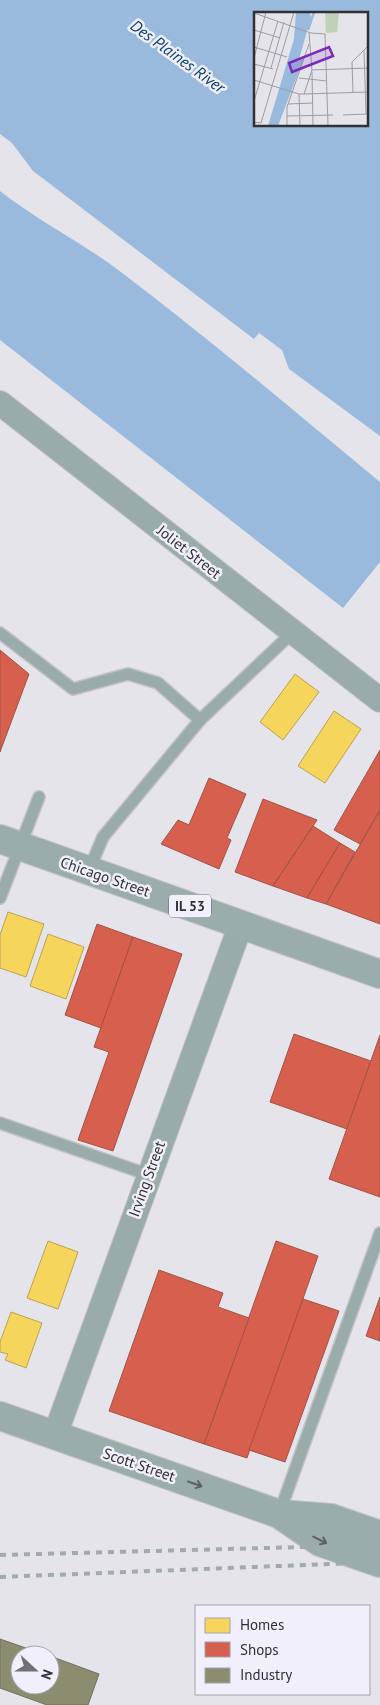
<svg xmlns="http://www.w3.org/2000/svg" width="380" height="1705" font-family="'PT Sans',sans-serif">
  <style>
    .water { fill: #99badd; fill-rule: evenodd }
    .homes { fill: #f6d55c; stroke: #bba450 }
    .shops { fill: #d6604d; stroke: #a45246 }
    .industry { fill: #8c8c6e; stroke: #71705d }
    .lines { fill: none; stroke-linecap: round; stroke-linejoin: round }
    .lane-casing { stroke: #c2c1c6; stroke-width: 14 }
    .street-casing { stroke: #c2c1c6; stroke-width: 26 }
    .primary-casing { stroke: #c2c1c6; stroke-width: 30 }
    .lane { stroke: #9aaca9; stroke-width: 11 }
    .street { stroke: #9aaca9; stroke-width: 24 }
    .primary { stroke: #9badab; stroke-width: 28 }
    .rail { stroke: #a2abab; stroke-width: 4; stroke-dasharray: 6 6; stroke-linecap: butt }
    .oneway { stroke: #5b6264 }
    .labels { text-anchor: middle; stroke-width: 5; stroke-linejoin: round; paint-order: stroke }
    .shield { fill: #f0effb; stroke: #6a6970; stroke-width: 1 }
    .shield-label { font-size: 14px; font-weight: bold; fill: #313035 }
    .street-label { font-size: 15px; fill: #313035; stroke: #f0effb }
    .water-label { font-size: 16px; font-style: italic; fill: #0b416d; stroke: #f0effb }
    .inset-river { fill: none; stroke: #99badd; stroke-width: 2.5 }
    .inset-road { fill: none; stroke: #9d9ca2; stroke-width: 1 }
    .view { fill: #7b2cbf; fill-opacity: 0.15; stroke: #7b2cbf; stroke-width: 2.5 }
    .inset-edge { fill: none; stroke: #313035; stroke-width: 2.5 }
  </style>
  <rect width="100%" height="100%" fill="#e5e4eb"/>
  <g class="water">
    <path d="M0,0H380V436L289,369L282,350L259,333L254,339L33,171L12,143L0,134ZM255,14H366V125H255Z"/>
    <path d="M0,191C37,220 79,241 117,269C207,337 293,410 380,482V562L343,608L0,340Z"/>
  </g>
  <g class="homes">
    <path d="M295,674L319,692L283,740L260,722Z"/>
    <path d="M334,711L361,729L325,783L298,766Z"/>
    <path d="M8,912L44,924L26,977L0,968V935Z"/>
    <path d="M48,934L84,947L66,999L30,986Z"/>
    <path d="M48,1241L78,1252L58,1309L27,1298Z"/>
    <path d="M11,1312L42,1323L26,1368L5,1360L8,1354L0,1352V1342Z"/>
  </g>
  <g class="shops">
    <path d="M0,650L29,674L0,752Z"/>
    <path d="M380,750V810L360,844L334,830Z"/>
    <path d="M209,778L246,794L227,838L231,840L219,869L161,844L178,820L189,825Z"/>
    <path d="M263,799L317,820L273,886L235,872Z"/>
    <path d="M380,810V924L326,904Z"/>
    <path d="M313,826L340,843L307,898L273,886Z"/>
    <path d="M340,843L355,852L326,904L307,898Z"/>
    <path d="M97,924L133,937L101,1028L65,1015Z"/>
    <path d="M133,937L182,954L113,1151L78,1140L109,1052L94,1047Z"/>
    <path d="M294,1034L371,1061L347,1129L270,1102Z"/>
    <path d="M380,1035V1197L329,1179Z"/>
    <path d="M276,1241L318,1256L247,1458L204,1444Z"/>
    <path d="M159,1270L223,1293L218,1307L249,1318L204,1444L109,1411Z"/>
    <path d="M380,1297V1341L366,1336Z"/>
    <path d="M303,1299L339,1311L285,1462L249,1450Z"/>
  </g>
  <path class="industry" d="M0,1639L46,1655H20V1685H50V1656L99,1674L88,1705H47L0,1688Z"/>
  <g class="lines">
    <g class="lane-casing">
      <g id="lane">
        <path d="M0,633L73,689L128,674L158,683L200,720"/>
        <path d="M89,870L103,837L200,720L292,633"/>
        <path d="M0,898L39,797"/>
        <path d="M0,1123L149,1175"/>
        <path d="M279,1514L380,1233"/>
      </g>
    </g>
    <g class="street-casing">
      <g id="street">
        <path d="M0,403L380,700"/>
        <path d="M55,1435L241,924"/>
      </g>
    </g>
    <g class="primary-casing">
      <g id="primary">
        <path d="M0,839L380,974"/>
        <path d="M0,1416L279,1514L320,1542L380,1563"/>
        <path d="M280,1514L331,1518L380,1535"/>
      </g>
    </g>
    <use href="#lane" class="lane"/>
    <use href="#street" class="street"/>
    <use href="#primary" class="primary"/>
    <g class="rail">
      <path d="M0,1555L380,1545"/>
      <path d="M0,1577L380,1562"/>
    </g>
  </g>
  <defs><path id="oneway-shaft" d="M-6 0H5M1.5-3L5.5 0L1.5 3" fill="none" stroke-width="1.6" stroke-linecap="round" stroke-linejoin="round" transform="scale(1.25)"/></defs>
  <g class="oneway">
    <use href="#oneway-shaft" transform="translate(195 1484) rotate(19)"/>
    <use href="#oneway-shaft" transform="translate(320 1540) rotate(27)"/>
  </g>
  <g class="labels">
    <rect class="shield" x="169" y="894.5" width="42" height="23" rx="4"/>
    <g class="shield-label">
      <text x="190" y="911">IL 53</text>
    </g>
    <g class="street-label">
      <text transform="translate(189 552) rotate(38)" y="5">Joliet Street</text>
      <text transform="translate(105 877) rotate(19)" y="5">Chicago Street</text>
      <text transform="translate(147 1179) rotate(-70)" y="5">Irving Street</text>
      <text transform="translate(139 1465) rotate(19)" y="5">Scott Street</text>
    </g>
    <g class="water-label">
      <text transform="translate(178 56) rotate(36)" y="6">Des Plaines River</text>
    </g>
  </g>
  <g transform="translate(254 12)">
    <rect width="114" height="114" fill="#e5e4eb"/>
    <path d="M71,0H85L83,20L72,21Z" fill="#bfd1b8"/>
    <path d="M42,0H55L57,5L44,51L47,45L50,46L24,114H14L40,27Z" fill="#99badd"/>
    <path class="inset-river" d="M54,18L60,0"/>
    <path class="inset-road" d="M0,1L57,21L71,22L74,114M0,18L26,26M55,21L58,59M0,35L33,45M110,38L112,102M0,46L12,0M0,52L19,57M17,56L30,10M58,58L114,56M58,60L59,114M45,66L73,69M0,68L45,82M99,81L98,50L114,34M50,82L114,80M0,89L24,9M34,92L59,91M89,103L113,102M33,104L79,103M0,110L7,111L40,0M33,114V95L55,32M46,114L45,82H50L58,58"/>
    <path class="view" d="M75,35L79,44L38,60L35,51Z"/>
    <rect width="114" height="114" class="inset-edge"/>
  </g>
  <rect x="195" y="1605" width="175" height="90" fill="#f0effb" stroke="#a4a3ac"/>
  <rect x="205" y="1618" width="25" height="15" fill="#f6d55c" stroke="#a4a3ac"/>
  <text x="240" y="1630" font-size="15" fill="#313035">Homes</text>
  <rect x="205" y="1642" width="25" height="15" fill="#d6604d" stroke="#a4a3ac"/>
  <text x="240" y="1655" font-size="15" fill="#313035">Shops</text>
  <rect x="205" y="1668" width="25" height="15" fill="#8c8c6e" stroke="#a4a3ac"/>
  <text x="240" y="1680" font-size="15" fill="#313035">Industry</text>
  <g transform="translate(35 1670) rotate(111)"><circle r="24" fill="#f0effb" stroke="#a4a3ac"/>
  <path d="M0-4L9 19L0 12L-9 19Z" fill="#706f75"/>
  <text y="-8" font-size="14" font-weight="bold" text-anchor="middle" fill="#313035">N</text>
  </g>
</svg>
